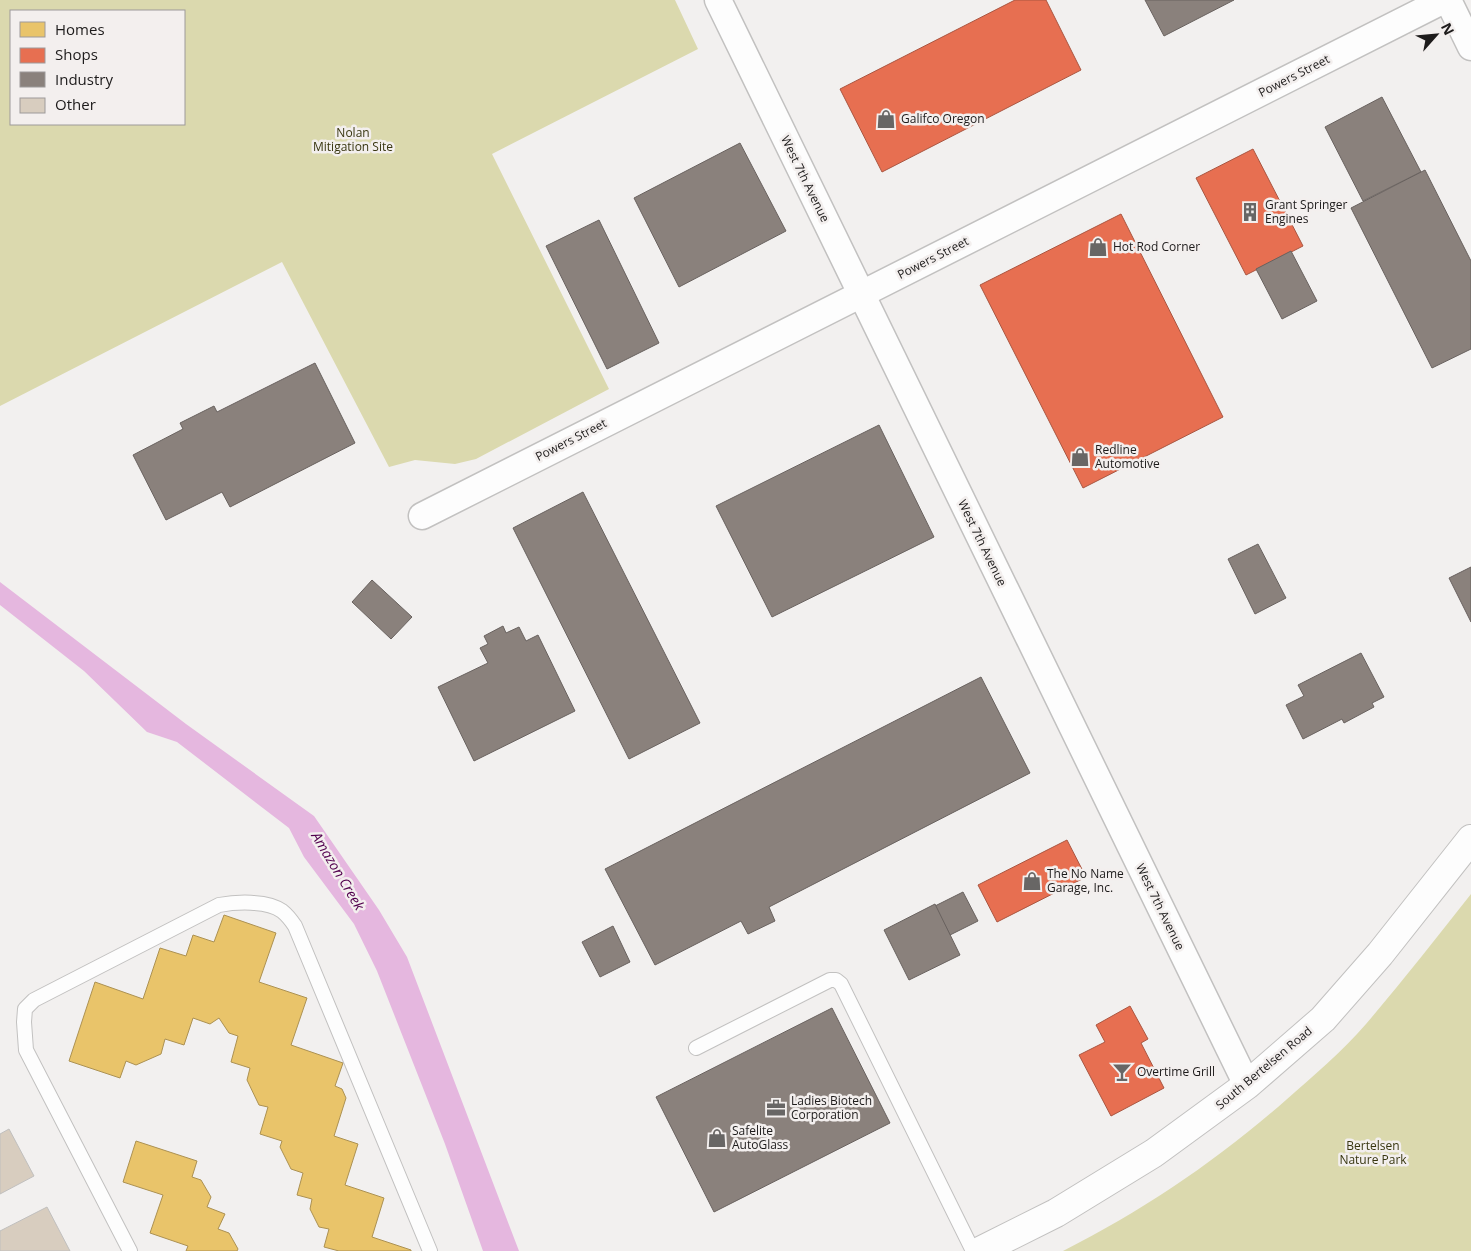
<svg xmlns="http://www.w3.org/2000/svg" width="1471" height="1251" font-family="'Open Sans',sans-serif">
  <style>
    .green { fill: #dbd9ae; fill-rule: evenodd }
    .water { fill: #e5b7df }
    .homes { fill: #e9c46a; stroke: #ac9152 }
    .shops { fill: #e76f51; stroke: #aa5641 }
    .industry { fill: #8a817c; stroke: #69625f }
    .building { fill: #d8cdbf; stroke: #c0bfbe }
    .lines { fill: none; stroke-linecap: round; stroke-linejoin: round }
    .lane-casing { stroke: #c2c1c0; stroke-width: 16 }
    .street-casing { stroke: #c2c1c0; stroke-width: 29 }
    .secondary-casing { stroke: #c2c1c0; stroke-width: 30 }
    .lane { stroke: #fdfdfd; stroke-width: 14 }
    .street { stroke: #fdfdfd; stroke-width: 26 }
    .secondary { stroke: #fdfdfd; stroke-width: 28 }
    .labels { text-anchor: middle; stroke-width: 5; stroke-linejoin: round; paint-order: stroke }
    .street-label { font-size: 12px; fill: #1d1b1b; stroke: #f3efee }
    .poi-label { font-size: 12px; fill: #1d1b1b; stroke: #f3efee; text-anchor: start }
    .park-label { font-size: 12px; fill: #383610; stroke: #f3efee }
    .water-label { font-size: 14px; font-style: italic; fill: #52004e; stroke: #f3efee }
  </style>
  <rect width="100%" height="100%" fill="#f2f0ef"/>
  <g class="green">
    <path d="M0,0H675L698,49L492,154L609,389L476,459L455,464L415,460L389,467L282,262L0,406ZM184,11V124H11V11Z"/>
    <path d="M1471,894V1251H1063C1146,1209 1216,1161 1286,1100C1313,1076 1342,1052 1366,1024C1402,982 1436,938 1471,894Z"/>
  </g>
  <path class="water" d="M0,582L186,724L314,816L379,910L407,957L519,1251H483L445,1144L377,971L354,924L304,857L289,828L177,742L147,732L84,671L0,605Z"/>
  <g class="homes">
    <path d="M224,915L276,933L259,982L307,998L291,1045L343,1063L335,1086L342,1089L346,1098L334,1136L358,1144L345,1185L384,1198L372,1237L411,1250V1251H339L324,1247L329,1229L319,1227L310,1209L312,1199L297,1195L303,1173L291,1169L280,1147L282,1141L260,1134L268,1107L259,1105L247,1080L250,1068L231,1062L238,1036L229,1033L219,1018L210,1024L193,1018L184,1045L165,1039L161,1054L136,1065L126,1061L120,1078L69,1061L95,982L143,999L160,948L186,956L193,935L214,942Z"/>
    <path d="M136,1141L197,1161L192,1177L201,1180L211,1197L207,1207L225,1214L218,1229L229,1233L238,1249L237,1251H186L188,1246L150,1233L163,1195L123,1182Z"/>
  </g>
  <g class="shops">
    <path d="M1015,0H1046L1081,70L882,172L840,89Z"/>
    <path d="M1253,149L1303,246L1246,275L1196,178Z"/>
    <path d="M1121,214L1223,417L1083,488L980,285Z"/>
    <path d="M1067,840L1086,877L997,922L978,885Z"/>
    <path d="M1130,1006L1148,1039L1141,1043L1164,1088L1111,1116L1079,1055L1105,1042L1096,1025Z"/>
  </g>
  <g class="industry">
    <path d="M1145,0H1234L1164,36Z"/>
    <path d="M1382,97L1421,172L1363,201L1325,127Z"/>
    <path d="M740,143L786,231L679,287L634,198Z"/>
    <path d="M1425,170L1471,261V349L1432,368L1351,208Z"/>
    <path d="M599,220L659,343L607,369L546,246Z"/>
    <path d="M1291,251L1317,301L1282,319L1256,269Z"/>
    <path d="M315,363L355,443L230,507L222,492L166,520L133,455L183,429L180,423L214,406L217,412Z"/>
    <path d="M879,425L934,537L772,617L716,506Z"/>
    <path d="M583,492L700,723L629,759L513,528Z"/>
    <path d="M1258,544L1286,598L1255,614L1228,559Z"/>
    <path d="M1471,567V622L1449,578Z"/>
    <path d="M372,580L412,617L391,639L352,602Z"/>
    <path d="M503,626L506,633L519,627L526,641L538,635L575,711L474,761L438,687L488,663L480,648L488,644L484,636Z"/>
    <path d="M1361,653L1384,697L1372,703L1374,707L1344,723L1342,719L1303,739L1286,705L1304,696L1298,685Z"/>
    <path d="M981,677L1030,773L769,907L775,921L748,934L741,921L655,965L605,869Z"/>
    <path d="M963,892L978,921L950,935L935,906Z"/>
    <path d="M935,904L960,955L909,980L884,930Z"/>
    <path d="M613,926L630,962L600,977L582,942Z"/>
    <path d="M832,1008L890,1123L714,1212L656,1097Z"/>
  </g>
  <g class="building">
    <path d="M9,1129L34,1176L0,1194V1134Z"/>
    <path d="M47,1207L70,1251H0V1231Z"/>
  </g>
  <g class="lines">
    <g class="lane-casing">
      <g id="lane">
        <path d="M696,1048L830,980H836L841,984L973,1251"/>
        <path d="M130,1251L26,1050L24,1022L25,1009L34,1000L219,905C235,902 267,900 282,911C287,915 291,920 295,926L430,1251"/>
      </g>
    </g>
    <g class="street-casing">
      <g id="street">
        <path d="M718,0L1247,1085"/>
        <path d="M1448,0L1471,47"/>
        <path d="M422,516L1444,0"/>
      </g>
    </g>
    <g class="secondary-casing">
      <path id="secondary" d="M980,1251L1056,1213L1154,1153L1247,1085L1323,1019L1380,954L1471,839"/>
    </g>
    <use href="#lane" class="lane"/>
    <use href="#street" class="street"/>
    <use href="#secondary" class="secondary"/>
  </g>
  <defs>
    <g id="shop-bare" transform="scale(1.5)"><path d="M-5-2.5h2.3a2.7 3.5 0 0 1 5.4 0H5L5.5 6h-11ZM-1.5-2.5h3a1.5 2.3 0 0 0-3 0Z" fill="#686665" stroke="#f3efee" stroke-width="2.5" paint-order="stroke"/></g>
    <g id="building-bare" transform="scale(1.5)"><path d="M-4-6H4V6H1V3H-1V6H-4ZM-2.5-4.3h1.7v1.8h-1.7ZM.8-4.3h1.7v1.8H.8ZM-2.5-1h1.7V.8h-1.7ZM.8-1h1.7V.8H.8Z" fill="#686665" stroke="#f3efee" stroke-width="2.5" paint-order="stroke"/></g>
    <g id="bar-bare" transform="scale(1.5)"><path d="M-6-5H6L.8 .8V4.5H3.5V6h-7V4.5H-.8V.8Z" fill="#686665" stroke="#f3efee" stroke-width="2.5" paint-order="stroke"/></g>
    <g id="office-bare" transform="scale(1.5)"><path d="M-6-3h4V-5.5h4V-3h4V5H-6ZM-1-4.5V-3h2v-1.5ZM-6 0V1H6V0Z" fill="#686665" stroke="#f3efee" stroke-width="2.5" paint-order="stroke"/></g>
  </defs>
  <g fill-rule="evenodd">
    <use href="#shop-bare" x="886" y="119"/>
    <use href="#building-bare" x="1250" y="212"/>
    <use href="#shop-bare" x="1098" y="247"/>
    <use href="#shop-bare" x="1080" y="457"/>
    <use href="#shop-bare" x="1032" y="881"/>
    <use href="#bar-bare" x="1122" y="1072"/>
    <use href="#office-bare" x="776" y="1108"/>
    <use href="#shop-bare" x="717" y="1138"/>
  </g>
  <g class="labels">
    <g class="street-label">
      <text transform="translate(1294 76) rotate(-27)" y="4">Powers Street</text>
      <text transform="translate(805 179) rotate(64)" y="4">West 7th Avenue</text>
      <text transform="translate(933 258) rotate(-27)" y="4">Powers Street</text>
      <text transform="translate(571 440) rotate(-27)" y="4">Powers Street</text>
      <text transform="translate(982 543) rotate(64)" y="4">West 7th Avenue</text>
      <text transform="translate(1160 907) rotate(64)" y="4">West 7th Avenue</text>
      <text transform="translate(1264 1068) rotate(-40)" y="4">South Bertelsen Road</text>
    </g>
    <g class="poi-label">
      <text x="901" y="123">Galifco Oregon</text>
      <text x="1265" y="209">Grant Springer<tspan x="1265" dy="14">Engines</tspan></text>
      <text x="1113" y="251">Hot Rod Corner</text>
      <text x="1095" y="454">Redline<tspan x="1095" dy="14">Automotive</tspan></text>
      <text x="1047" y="878">The No Name<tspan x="1047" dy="14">Garage, Inc.</tspan></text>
      <text x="1137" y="1076">Overtime Grill</text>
      <text x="791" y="1105">Ladies Biotech<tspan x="791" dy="14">Corporation</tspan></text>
      <text x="732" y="1135">Safelite<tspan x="732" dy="14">AutoGlass</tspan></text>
    </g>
    <g class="park-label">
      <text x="353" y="137">Nolan<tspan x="353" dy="14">Mitigation Site</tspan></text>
      <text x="1373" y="1150">Bertelsen<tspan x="1373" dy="14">Nature Park</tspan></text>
    </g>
    <g class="water-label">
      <text transform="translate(338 871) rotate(59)" y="5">Amazon Creek</text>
    </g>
  </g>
  <rect x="10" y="10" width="175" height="115" fill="#f3efee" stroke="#9d9a9a"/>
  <rect x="20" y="22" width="25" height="15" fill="#e9c46a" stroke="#9d9a9a"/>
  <text x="55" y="35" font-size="15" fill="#1d1b1b">Homes</text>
  <rect x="20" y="48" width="25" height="15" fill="#e76f51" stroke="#9d9a9a"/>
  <text x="55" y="60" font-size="15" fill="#1d1b1b">Shops</text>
  <rect x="20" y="72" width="25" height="15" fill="#8a817c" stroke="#9d9a9a"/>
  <text x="55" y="85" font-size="15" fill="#1d1b1b">Industry</text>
  <rect x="20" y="98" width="25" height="15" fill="#d8cdbf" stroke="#9d9a9a"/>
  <text x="55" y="110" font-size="15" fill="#1d1b1b">Other</text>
  <g transform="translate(1436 35) rotate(63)" stroke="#f3efee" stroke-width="4" paint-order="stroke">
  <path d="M0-4L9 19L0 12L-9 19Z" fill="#1d1b1b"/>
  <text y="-8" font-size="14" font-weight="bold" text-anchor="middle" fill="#1d1b1b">N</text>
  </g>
</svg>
